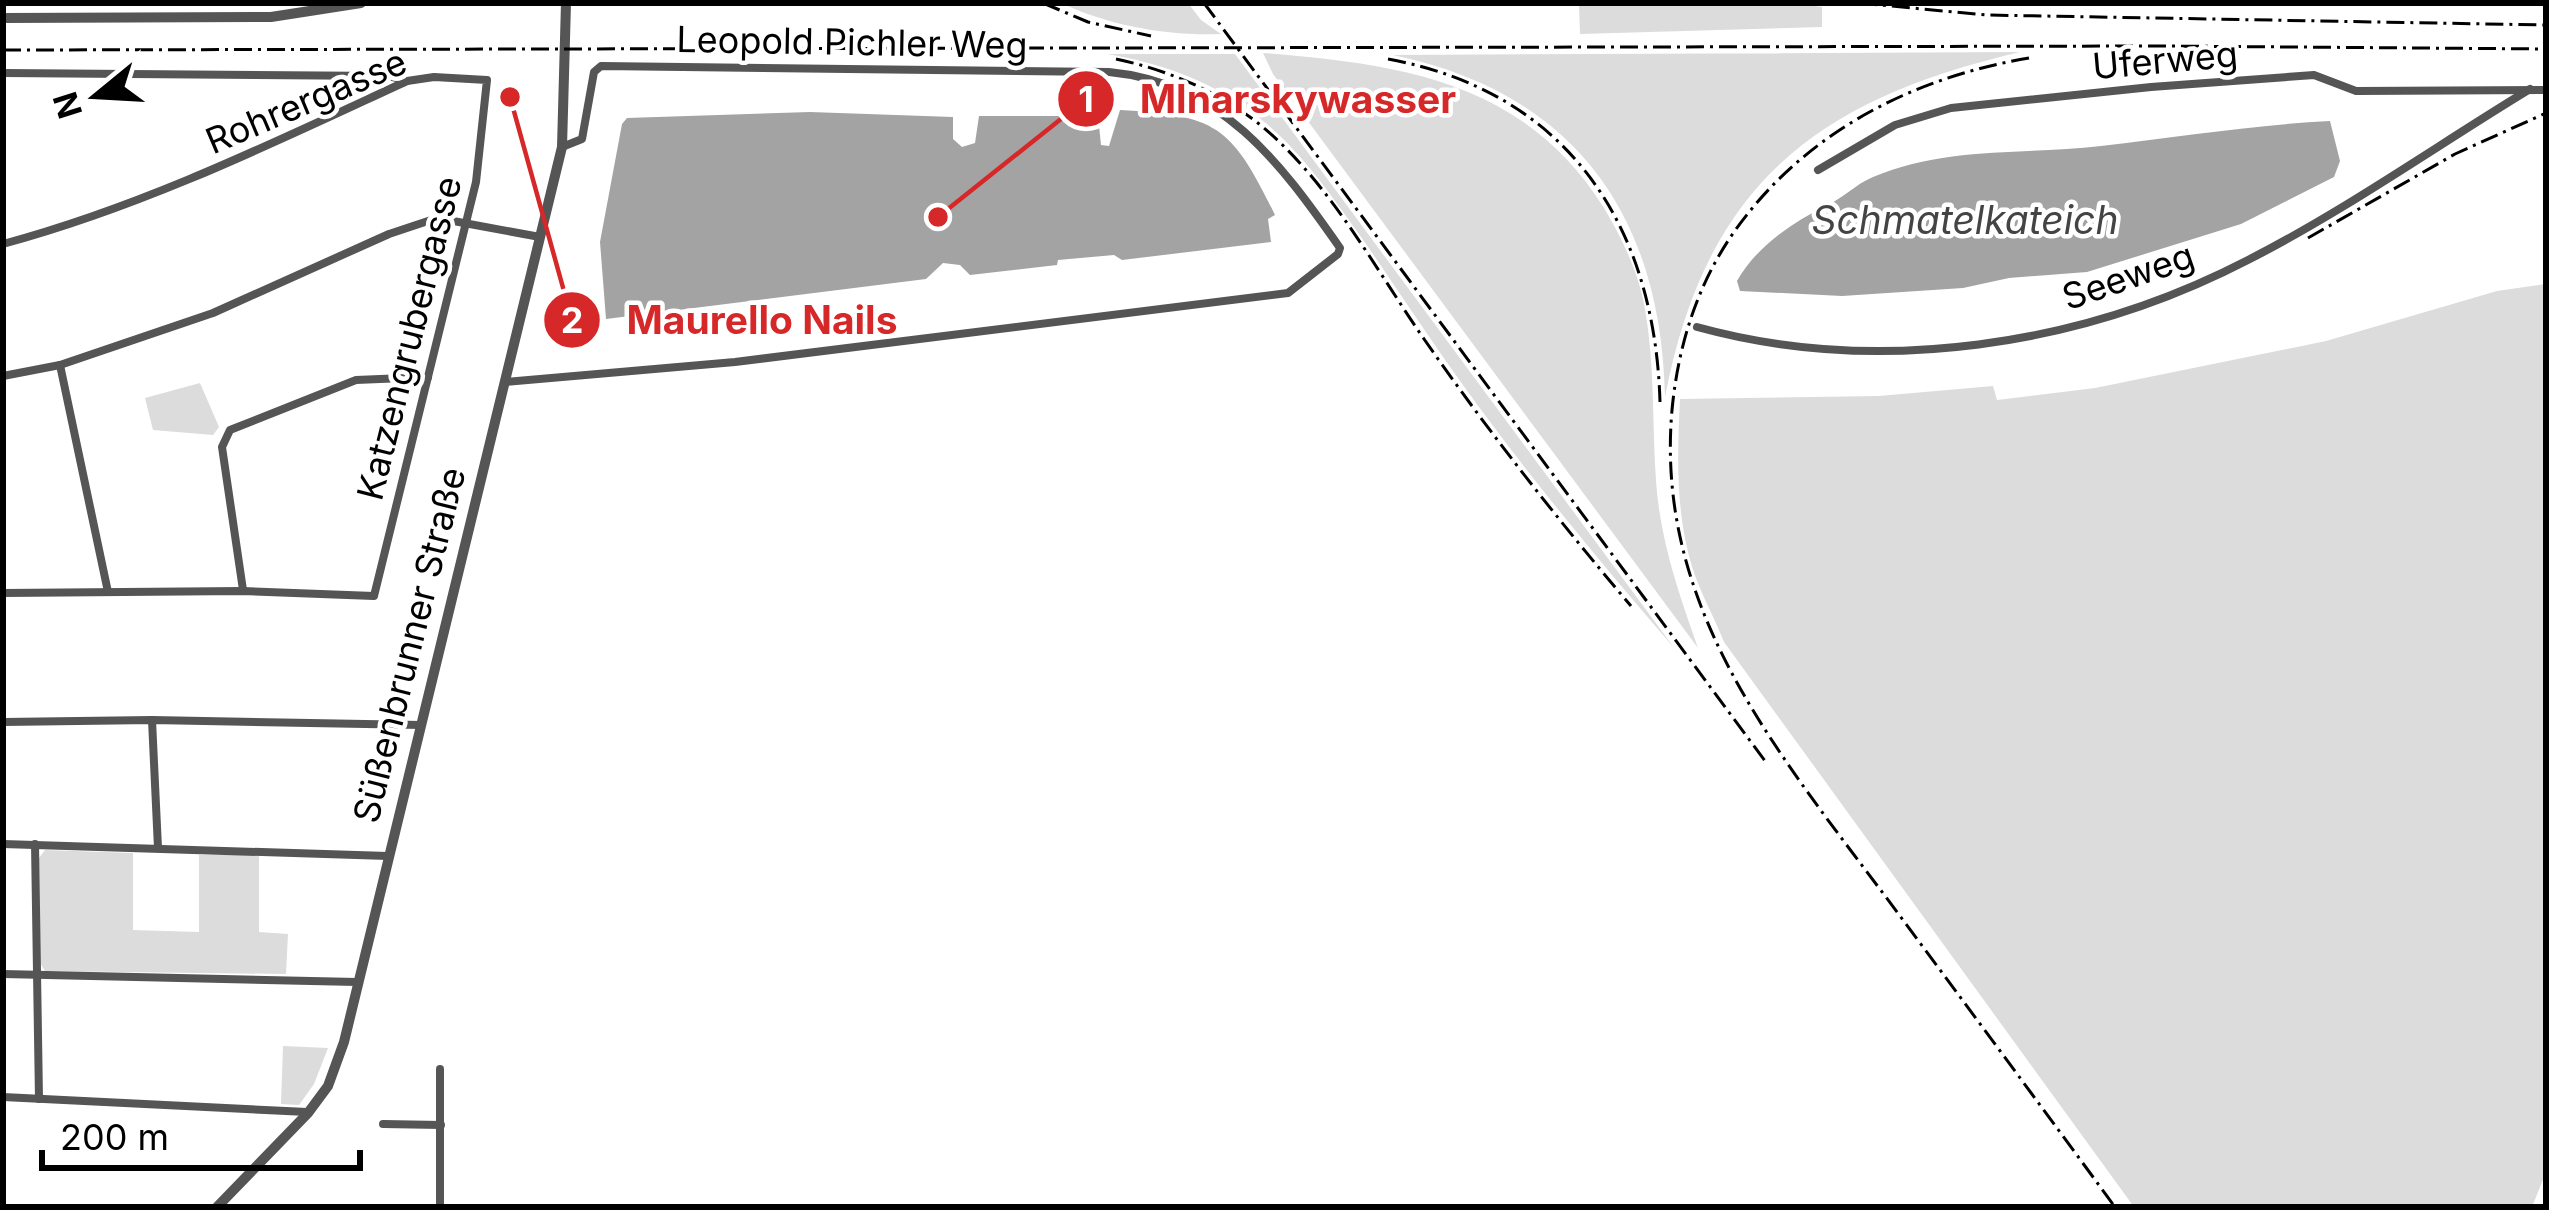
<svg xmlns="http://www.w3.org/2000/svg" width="2549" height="1210" font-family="Inter,sans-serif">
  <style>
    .green { fill: #dcdcdc }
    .water { fill: #a3a3a3 }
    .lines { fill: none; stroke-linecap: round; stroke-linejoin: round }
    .minor { stroke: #555; stroke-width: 8 }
    .tertiary { stroke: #555; stroke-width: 10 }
    .rail { stroke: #000; stroke-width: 3; stroke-dasharray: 18 6 3 6; stroke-linecap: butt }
    .labels { text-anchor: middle; stroke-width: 9; stroke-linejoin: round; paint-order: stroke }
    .street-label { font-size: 36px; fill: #000; stroke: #fff }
    .water-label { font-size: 39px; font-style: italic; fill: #444; stroke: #fff }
    .leader { fill: none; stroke: #d62828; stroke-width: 4.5 }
    .callout-dot { fill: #d62828; stroke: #fff; stroke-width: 4.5 }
    .mark-label { font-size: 36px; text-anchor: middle; font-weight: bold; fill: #fff }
    .callout-label { font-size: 39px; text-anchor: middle; font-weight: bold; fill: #d62828; stroke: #fff; stroke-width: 9; stroke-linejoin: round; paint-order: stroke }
  </style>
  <rect width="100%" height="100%" fill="#fff"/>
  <g class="green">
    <path d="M1061,3H1188L1201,20L1221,34C1167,36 1110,26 1061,3Z"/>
    <path d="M1654,3H1794L1822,7V27L1580,34L1579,6Z"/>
    <path d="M2020,52C1816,100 1706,184 1665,397C1661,215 1575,93 1393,55Z"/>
    <path d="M1263,53C1400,64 1525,81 1604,208C1622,238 1639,273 1645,309C1655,366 1652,423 1656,481C1660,540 1679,594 1698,648L1273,74Z"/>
    <path d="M1107,54H1235L1675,649C1607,570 1540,490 1479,407C1439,353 1402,296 1364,241C1331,195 1297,144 1250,111C1207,79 1159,63 1107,54Z"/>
    <path d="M2546,284V1172L2532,1207H2134L1724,642C1716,622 1705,601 1697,581C1675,522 1677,460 1680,399L1879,396L1993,386L1997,400L2095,388L2326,341L2497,291Z"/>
    <path d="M200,383L219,427L213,435L153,430L145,398Z"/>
    <path d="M45,850L133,853V930L199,932V855H259V932L288,934L286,974L45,971L40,963L39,858Z"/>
    <path d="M283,1046L328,1048L314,1084L299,1105L281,1104Z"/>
  </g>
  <g class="water">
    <path d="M1120,110C1218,115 1232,127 1275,215L1268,219L1271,242L1122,260L1114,255L1058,260L1057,265L970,275L960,265L943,263L926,279L606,319L600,242L622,124L627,118L810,112L953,117V139L962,147L975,143L979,116H1098L1101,145L1109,146Z"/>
    <path d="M2330,121L2340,161L2334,177L2241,224L2087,272L2009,278L1963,288L1842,296L1740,291L1737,281C1756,247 1791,223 1826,206C1843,198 1856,184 1873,177C1946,146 2024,155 2101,146C2177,137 2253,125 2330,121Z"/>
  </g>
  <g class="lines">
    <g class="minor">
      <path d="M3,73L388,76L407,81"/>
      <path d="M1818,170L1895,125L1951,108L2151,87L2314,75L2356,91L2546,90"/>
      <path d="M3,244C144,206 275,142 407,81L434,77L487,80L476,182L374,596L243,591L3,593"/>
      <path d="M1697,327C1879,377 2082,346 2248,260C2346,210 2436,146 2530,89"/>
      <path d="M60,365L108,592"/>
      <path d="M3,376L60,365L213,313L389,234L437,218L540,237"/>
      <path d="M505,382L735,362L1288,293L1338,254L1340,248C1279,161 1222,83 1109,72L601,66L594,72L582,139L562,147"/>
      <path d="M243,590L222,447L230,430L356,380L428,377"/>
      <path d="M152,720L158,848"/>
      <path d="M3,722L152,720L421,725"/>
      <path d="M3,844L388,856"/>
      <path d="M35,844L39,1099"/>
      <path d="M3,974L357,982"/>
      <path d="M3,1097L307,1112"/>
      <path d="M383,1124L441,1125"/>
      <path d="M440,1207V1069"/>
    </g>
    <g class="tertiary">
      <path d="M3,18L271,17L361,3"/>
      <path d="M217,1207L308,1113L328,1086L344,1042L562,147L566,3"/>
    </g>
    <g class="rail">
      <path d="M1043,3L1088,22L1151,36"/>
      <path d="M1204,3L1768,765"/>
      <path d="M1859,3L1986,15L2546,25"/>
      <path d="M3,50L2165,46L2546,49"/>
      <path d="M2029,58C1911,78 1804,133 1734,232C1697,285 1678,346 1672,410C1654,614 1786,762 1900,916C1972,1013 2044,1110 2115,1207"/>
      <path d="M1116,59C1169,70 1222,93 1264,128C1330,184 1375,268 1424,339C1488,431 1558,520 1631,606"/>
      <path d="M1388,59C1568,92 1655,226 1660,402"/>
      <path d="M2308,238L2455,154L2546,113"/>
    </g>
  </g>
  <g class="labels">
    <g class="street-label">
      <text transform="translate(852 42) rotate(1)" y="13">Leopold Pichler Weg</text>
      <text transform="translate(2165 60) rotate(-5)" y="13">Uferweg</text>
      <text transform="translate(306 101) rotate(-23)" y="13">Rohrergasse</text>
      <text transform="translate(2128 276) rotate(-19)" y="13">Seeweg</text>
      <text transform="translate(409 338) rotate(-76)" y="13">Katzengrubergasse</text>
      <text transform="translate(409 645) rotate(-76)" y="13">Süßenbrunner Straße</text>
    </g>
    <g class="water-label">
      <text x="1965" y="234">Schmatelkateich</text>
    </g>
  </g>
  <path class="leader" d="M938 217L1086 99M510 97L572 320"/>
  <g class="callout-dot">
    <circle cx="938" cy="217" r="12"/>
    <circle cx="510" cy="97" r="12"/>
    <circle cx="1086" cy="99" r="30"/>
    <circle cx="572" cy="320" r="30"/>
  </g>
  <g class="mark-label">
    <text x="1086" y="112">1</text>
    <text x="572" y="333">2</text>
  </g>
  <g class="callout-label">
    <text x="1298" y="113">Mlnarskywasser</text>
    <text x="762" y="334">Maurello Nails</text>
  </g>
  <rect width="2549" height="1210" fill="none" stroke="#000000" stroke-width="12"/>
  <g transform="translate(96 96) rotate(252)" stroke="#ffffff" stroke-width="9" paint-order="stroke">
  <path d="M0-9L21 45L0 30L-21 45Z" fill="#000000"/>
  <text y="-18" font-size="33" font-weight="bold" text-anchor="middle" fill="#000000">N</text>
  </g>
  <path d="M42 1150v18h318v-18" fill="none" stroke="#000000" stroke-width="6"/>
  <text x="60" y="1150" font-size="36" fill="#000000" stroke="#ffffff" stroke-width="9" paint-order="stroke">200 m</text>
</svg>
